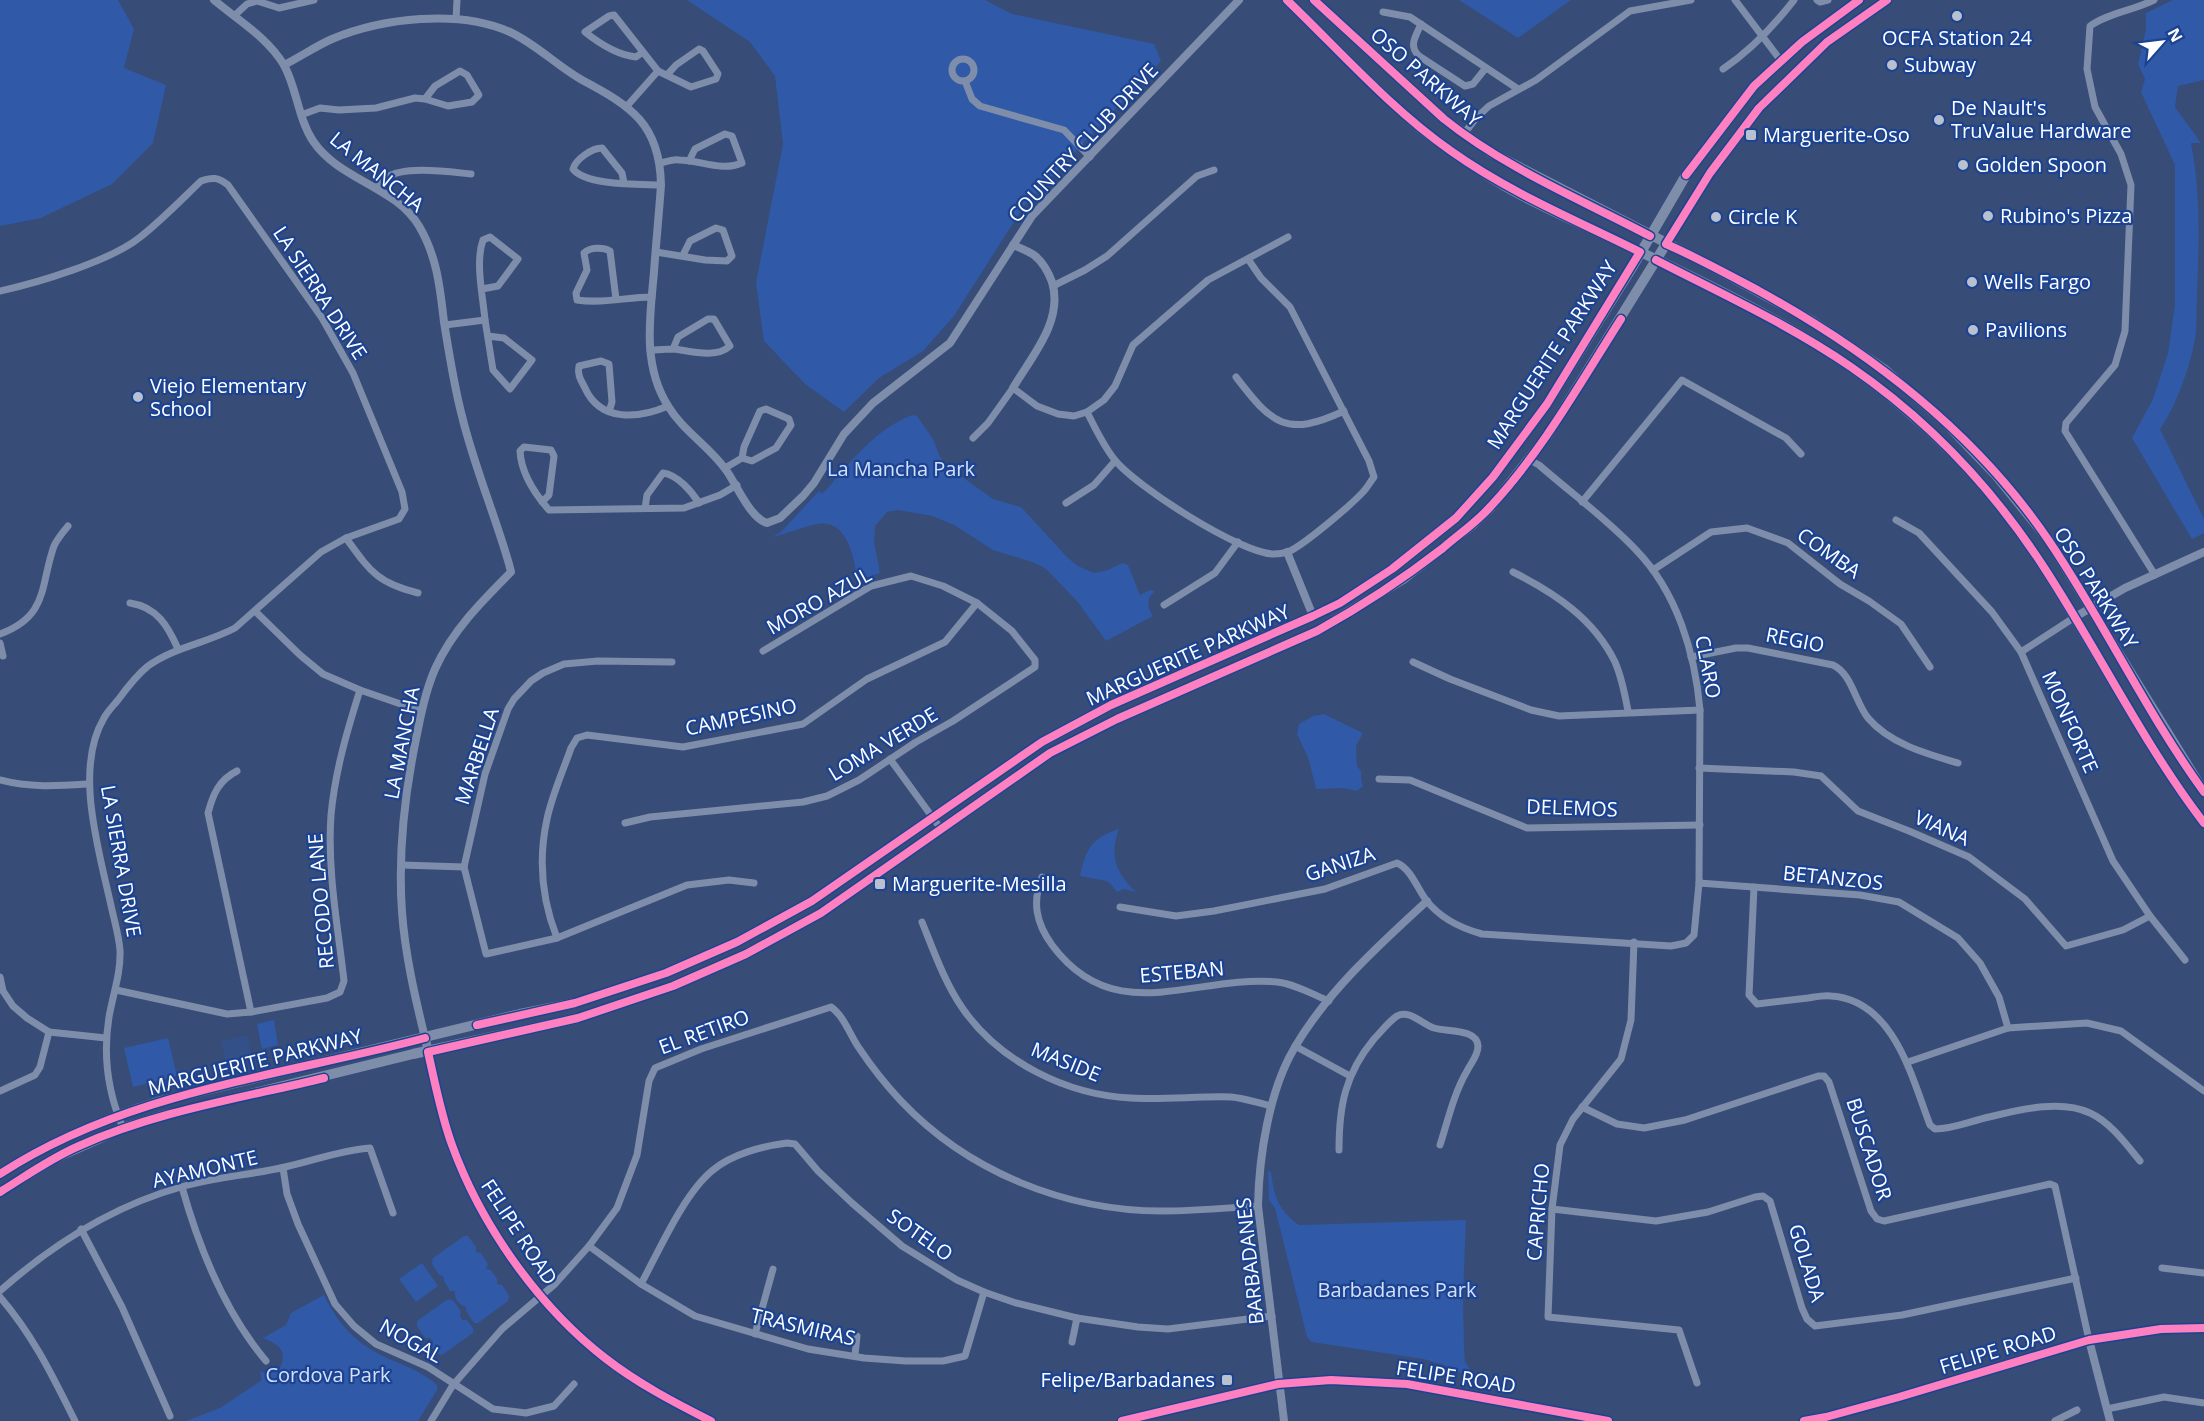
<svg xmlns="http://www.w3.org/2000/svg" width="2204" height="1421" font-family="'Open Sans',sans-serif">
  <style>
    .green { fill: #3059a7 }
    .water { fill: #345089 }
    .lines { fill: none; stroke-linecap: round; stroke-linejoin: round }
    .minor { stroke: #7e8daa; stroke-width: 7 }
    .tertiary { stroke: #7e8daa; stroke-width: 8 }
    .secondary { stroke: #7a88a6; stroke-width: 9 }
    .primary { stroke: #7e8da9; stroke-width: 10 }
    .cycleway-casing { stroke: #1c4392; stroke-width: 11 }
    .cycleway { stroke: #ff80c0; stroke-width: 8 }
    .poi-dot { fill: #b9c0cf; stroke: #1c4392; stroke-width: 2 }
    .labels { text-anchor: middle; stroke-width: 4.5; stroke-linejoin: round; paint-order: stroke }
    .poi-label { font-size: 20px; fill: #fff; stroke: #1c4392; text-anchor: start }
    .street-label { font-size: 20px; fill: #fff; stroke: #1c4392 }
    .park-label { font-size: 20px; fill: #d3e0fa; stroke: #1c4392 }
  </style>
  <rect width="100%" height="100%" fill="#374c77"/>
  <g class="green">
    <path d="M0,0H118L134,29L124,68L166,85L153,143L112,184L41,218L0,226Z"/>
    <path d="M687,0H985L1012,14L1154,44L1161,61L1024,206L954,316L923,351L879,378L844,412L805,384L764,341L756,283L783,144L775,76L750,42Z"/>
    <path d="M1459,0H1571L1518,38Z"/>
    <path d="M2173,0H2204V80L2178,86L2175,107L2201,143H2191C2201,192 2199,244 2197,294C2196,310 2198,329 2194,344C2189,369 2175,409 2160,429L2204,519V533L2192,539L2132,438L2153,399L2168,353L2175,305V165L2141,92L2145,79L2138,64L2146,29V13Z"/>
    <path d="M912,415L917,416L933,439L940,457L947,466L993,499L1021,507L1068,558L1078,566L1094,573L1108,570L1122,563L1128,565L1140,595L1150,590L1155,591C1146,598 1147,607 1153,616L1106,641L1077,601L1045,568L1032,562L993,550L954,525L932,516L898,510L887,512L875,526L874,542L880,573L858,581C854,559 848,518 817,524C802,527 787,534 772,537L781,532L819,491L822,494L828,488C853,459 876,429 912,415Z"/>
    <path d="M1324,714L1363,733L1356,746L1357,766L1361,771V779L1363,786L1357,791L1343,788L1316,789L1309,760L1297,734L1299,724L1313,716Z"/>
    <path d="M1119,829C1109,855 1116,873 1136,892L1124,889L1117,892L1110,883L1106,881L1080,876C1086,849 1091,838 1119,829Z"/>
    <path d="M274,1020L278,1045L262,1049L257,1024Z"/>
    <path d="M168,1038L177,1076L133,1087L124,1048Z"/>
    <path d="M1268,1171L1271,1172C1274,1196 1278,1210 1299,1225L1466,1220L1463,1295L1464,1348L1465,1362L1478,1380L1469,1378L1466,1371L1460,1373L1444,1365L1423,1359L1312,1342L1307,1337L1275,1208L1269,1200Z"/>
    <path d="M464,1236H468L476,1247V1252L481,1253L488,1264L486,1269L491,1270L497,1279V1284L502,1285L509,1296L508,1301L478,1323H474L466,1311V1307C459,1305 454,1299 455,1291H450L444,1281L443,1276L439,1275L432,1264L433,1258Z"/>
    <path d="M422,1263L438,1286L416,1302L399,1279Z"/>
    <path d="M324,1295C337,1322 355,1343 383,1356C402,1365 420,1370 437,1385V1390L418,1421H186L220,1408L262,1380L260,1372L271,1373L280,1368C288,1350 278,1344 263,1338L286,1325L291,1313Z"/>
    <path d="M448,1299L454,1301L461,1312L460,1316L462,1320H467L473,1328V1333L442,1355L438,1354L432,1347L433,1341L430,1338H425L417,1326V1321Z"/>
  </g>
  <path class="water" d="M247,1035L252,1057L226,1063L221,1041Z"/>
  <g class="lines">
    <g class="minor">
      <path d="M1735,0L1781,61"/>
      <path d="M1817,0L1820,2L1828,0"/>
      <path d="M2154,0C2134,10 2108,13 2090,26L2087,69L2095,107L2121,154L2131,185L2125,331L2115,365L2066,423L2065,431L2155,575"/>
      <path d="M1383,12L1410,17L1518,89"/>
      <path d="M234,16L247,4L257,1L279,8L314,0"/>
      <path d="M456,19L457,0"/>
      <path d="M1421,24C1416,36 1408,46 1419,56L1465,86L1473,84L1485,69"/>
      <path d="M643,52L636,57C617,55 600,44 585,32L609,16L614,15L658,71L691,87L716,79L718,74L703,51L699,49L676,65L667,75"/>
      <circle cx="963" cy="70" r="11"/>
      <path d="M1723,69C1751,50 1773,27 1794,0"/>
      <path d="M965,81L972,99L980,106L1064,130L1090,157"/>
      <path d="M627,106L658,71"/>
      <path d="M301,115L320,108L339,110L376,108L415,98L425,99L448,106L472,102L479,95L467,75L460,71L435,86L425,99"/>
      <path d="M1463,135L1476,118L1489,106L1536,80L1630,11L1691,0"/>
      <path d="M660,163C666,162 673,159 679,160C700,160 721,172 742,163L732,136L725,134L695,149L689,161"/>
      <path d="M624,183L622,173L602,148C592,148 576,159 573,169C586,186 640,184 661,185"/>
      <path d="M376,188C379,185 382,180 386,178C404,165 450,172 471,174"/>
      <path d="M656,252L705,260L727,261L732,256L723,230L716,228L690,241L683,255"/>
      <path d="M1053,286L1085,270L1107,256L1197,176L1214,170"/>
      <path d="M482,289L498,286L518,259L490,237L483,240C475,262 483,297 485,320"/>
      <path d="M0,291C37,283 110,261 139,238C161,221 181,200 201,181C212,177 218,177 228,185L322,318L353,373L402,492L405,509L399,519L346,538L321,552L235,628C207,643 174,647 148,666C137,675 126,689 118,700C113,706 107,712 104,718C73,770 100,854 112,910C115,923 119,937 120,950C121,973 113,994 109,1017C103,1054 108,1093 123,1128"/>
      <path d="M616,299L610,251C603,247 590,247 584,253L587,270L576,293L577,300C602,304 627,297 652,297"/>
      <path d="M445,325L485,320L493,370L510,389L532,360L504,338L488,336"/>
      <path d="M650,350C658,350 666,349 674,349C690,351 716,359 730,346L714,319H708L678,337L673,349"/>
      <path d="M1236,377C1272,424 1286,438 1344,411"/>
      <path d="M609,412L612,402L609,364L601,361L579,366C577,375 581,380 585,388C600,422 638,419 668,406"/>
      <path d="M1087,412C1095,428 1103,445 1114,459C1135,486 1241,554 1274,554C1278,554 1284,553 1288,552C1304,545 1351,505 1363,492C1367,488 1370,482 1374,477L1369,461L1290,307L1261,278L1248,259"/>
      <path d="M973,438L988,423L1013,388L1037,406L1058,414L1074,416L1087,412L1104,400L1115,386L1133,345L1208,280L1288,237"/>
      <path d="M725,468L742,458L752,461L776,448L791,425L789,419L766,409L760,411L744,447L742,458"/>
      <path d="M542,502L549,495L554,456L551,450L524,447L520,451C521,473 535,494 549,510L684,508L720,495L737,485"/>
      <path d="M1582,502L1682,380L1786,438L1801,454"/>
      <path d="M1066,503L1094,485L1115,461"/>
      <path d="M645,508L647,495L663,473C678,475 692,492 699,503"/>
      <path d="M1896,520L1919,533L1992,612L2021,652L2113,861L2150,916L2185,960"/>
      <path d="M346,538C370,571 377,583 418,593"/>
      <path d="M1653,570L1711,532L1747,528L1788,543L1840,584L1869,601L1901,624L1930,667"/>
      <path d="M1513,572C1555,593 1594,619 1615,662C1622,678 1625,695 1628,711"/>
      <path d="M130,603C157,607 168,626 178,649"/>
      <path d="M1164,605L1215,573L1238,542"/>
      <path d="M255,611L300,655L323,674L360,690L421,711"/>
      <path d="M0,634C49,616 40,585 54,546C57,539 63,532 68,526"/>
      <path d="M0,643L3,656"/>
      <path d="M2021,652L2075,617"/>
      <path d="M1691,657L1736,648H1748L1833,665C1852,674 1855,702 1868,718C1890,744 1927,754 1958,763"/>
      <path d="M672,662L598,661L564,664L543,673L531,681L514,699L508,709L485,774L464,867L486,954L557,938L687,885L729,880L754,883"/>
      <path d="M1413,662L1450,679L1531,710L1559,716L1700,710"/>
      <path d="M890,759L941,829"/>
      <path d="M1699,768L1794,772L1821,776L1858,811L1909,831L1969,857L2025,899L2066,946L2123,930L2150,916"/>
      <path d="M237,771C219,780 213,794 208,813L251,1012"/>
      <path d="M1379,779L1410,780L1527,828L1700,825"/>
      <path d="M0,780C30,788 58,786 89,784"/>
      <path d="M625,823L650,817L803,802L827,796L859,780L916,742L953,721L1035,667V660L1012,631L977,603L943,586L911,576L871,586L763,651"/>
      <path d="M402,865L464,867"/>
      <path d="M1042,877C1032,902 1036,923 1052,945C1115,1030 1195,974 1277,982C1295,984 1312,994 1329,1001"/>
      <path d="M1699,883L1860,895L1899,902L1958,938L1980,963L1999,997L2008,1028"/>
      <path d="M1754,887L1749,995L1757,1004C1774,1002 1791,1000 1808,998C1815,997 1824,995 1831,996C1894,1000 1912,1078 1930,1125L1935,1129C1953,1129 1971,1121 1989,1117C2019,1110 2060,1099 2090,1113C2110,1122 2126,1144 2140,1161"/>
      <path d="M1120,907L1176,916L1214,911L1325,889L1397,863C1411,869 1417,888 1426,900C1440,918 1460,928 1482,934L1671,946L1686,943L1694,935L1699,883L1700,710C1695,653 1677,592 1636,550C1607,519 1571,493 1539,465L1528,459"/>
      <path d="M922,922C934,952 945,983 963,1009C1000,1062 1067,1095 1131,1098C1164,1100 1198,1096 1231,1097C1244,1098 1258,1103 1271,1106"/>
      <path d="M557,938C542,900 538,860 547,819C552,795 563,771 571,748L577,738L587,735L683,747L803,724L867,679L945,642L977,603"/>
      <path d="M1634,942L1631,1020L1621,1059L1573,1119L1560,1145L1552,1209L1548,1317L1679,1330L1697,1383"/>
      <path d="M0,977L3,991L13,1006L27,1018L49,1032L106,1038"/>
      <path d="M116,990L227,1014L251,1012L327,998L340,992L344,981C338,927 327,870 331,815C335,772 347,731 360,690"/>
      <path d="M1295,1046L1350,1076"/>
      <path d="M1908,1062L2008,1028L2087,1023L2121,1031L2204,1091"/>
      <path d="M0,1091L35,1075L40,1067L49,1032"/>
      <path d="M1582,1107L1617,1124L1644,1128L1685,1120L1818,1076H1824L1829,1082L1871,1211L1877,1219L1884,1221L2050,1184L2055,1186L2089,1340"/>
      <path d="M1339,1150C1339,1106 1345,1074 1374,1039C1381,1032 1388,1022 1397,1016C1409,1009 1422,1024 1434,1028C1446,1032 1477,1028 1478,1046C1478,1056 1471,1063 1467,1071C1454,1093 1448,1120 1440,1145"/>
      <path d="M283,1168L287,1194L298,1224L335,1304L354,1326L376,1344L428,1367L493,1409L526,1413L554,1406L574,1384"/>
      <path d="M182,1187C199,1248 224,1311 266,1361"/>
      <path d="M1552,1209L1656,1221L1708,1212L1755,1197L1763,1196L1770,1201L1802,1308L1807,1319L1815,1326L1902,1315L2076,1278"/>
      <path d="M81,1229L122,1307L170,1416"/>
      <path d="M589,1246L641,1284L695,1316L808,1349L864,1358L906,1361H943L965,1356L984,1292"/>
      <path d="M2162,1268L2204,1273"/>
      <path d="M641,1284C659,1251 684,1193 713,1170C732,1154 763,1146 787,1143L795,1144L818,1171L852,1203L902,1246L957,1280L984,1292L1016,1303L1077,1318L1138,1327L1168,1329L1272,1316"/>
      <path d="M0,1291C53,1244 113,1206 181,1187C215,1177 251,1175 285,1167C313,1161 341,1150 370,1148L393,1213"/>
      <path d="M0,1297C33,1335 53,1377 75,1421"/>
      <path d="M755,1334L773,1269"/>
      <path d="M1072,1342L1077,1318"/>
      <path d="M855,1355L857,1336"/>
      <path d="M2107,1409L2164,1397L2204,1403"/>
      <path d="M431,1421L453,1385L502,1329L555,1284L589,1246L617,1208L637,1155L649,1081L655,1068L701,1049L831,1007C844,1016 850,1035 859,1048C871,1066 886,1085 901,1101C968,1172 1066,1211 1162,1211C1194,1211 1226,1208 1258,1206"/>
      <path d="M2055,1421L2077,1410"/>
    </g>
    <g class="tertiary">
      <path d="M214,0C239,21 267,37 284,65C297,89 298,118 313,141C339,180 395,186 419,226C437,256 440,288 444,322C449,353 454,386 462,416C474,466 495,515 509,564L511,572C482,601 452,631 435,669C425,692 420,719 415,744C404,799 398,856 402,912C405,954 415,997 425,1038"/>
      <path d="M284,65C300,57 316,46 332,39C382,18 459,9 510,32C536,44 557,66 582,80C631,106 660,124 661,185C659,214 656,243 654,272C650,317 642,365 668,406C683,431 709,446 726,470C737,485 750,518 767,523L780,518L803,496L814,483L844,434L873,403L950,343L1032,216L1239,0"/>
      <path d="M1013,388C1031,357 1064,321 1052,282C1048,271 1043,262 1034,255C1028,251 1020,248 1013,245"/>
      <path d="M1287,552L1313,616"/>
      <path d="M2075,617L2125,588L2204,552"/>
      <path d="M2089,1340L2110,1421"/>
      <path d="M1284,1421L1258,1206C1259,1156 1269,1090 1295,1047C1327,992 1380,944 1427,901"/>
    </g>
    <g class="secondary">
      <path d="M425,1038C434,1073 439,1109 451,1144C479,1223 539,1308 606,1359C638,1383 675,1403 711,1421"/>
      <path d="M1122,1421L1278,1384L1331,1380L1407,1384L1608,1421"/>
      <path d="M1804,1421L1826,1417L1899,1397L2089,1340L2161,1329L2204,1328"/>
    </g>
    <g class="primary">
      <path d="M1287,0C1331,42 1373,88 1419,127C1445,148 1474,167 1503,185C1535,204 1571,219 1605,235C1704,282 1817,334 1900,405C1957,452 2006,508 2046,571C2099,654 2144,744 2204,823"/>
      <path d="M1314,0L1444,119L1490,152L1717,269L1812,321L1885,370L1946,423L1996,475L2048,539L2204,792"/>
      <path d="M0,1174C50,1141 104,1119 161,1101L520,1014L575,1003L666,973L737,942L812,901L1042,742L1111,705L1313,616L1340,603L1392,569L1456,518L1493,477L1547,404L1633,266L1686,175L1754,86L1802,42L1859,0"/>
      <path d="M0,1192L53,1159L123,1128L165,1115L413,1054L578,1018L673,986L746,954L821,913L1050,753L1117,719L1317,631L1403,579L1472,525L1491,507L1547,436L1710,173L1759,108L1827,42L1887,0"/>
    </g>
    <g class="cycleway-casing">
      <g id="cycleway">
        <path d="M1314,0L1444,119C1505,168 1582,200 1650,236"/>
        <path d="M1887,0L1827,42L1759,108L1710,173L1666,244C1698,258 1729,275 1759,291C1872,353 1976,433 2049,541C2104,622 2146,712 2204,792"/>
        <path d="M1686,175L1754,86L1802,42L1859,0"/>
        <path d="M1656,260C1722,294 1790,325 1851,367C1928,420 1994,490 2045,569C2099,652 2143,743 2204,823"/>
        <path d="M477,1025L575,1003L666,973L737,942L812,901L1042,742L1111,705L1313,616L1340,603L1392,569L1456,518L1493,477L1547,404L1640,252C1576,220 1510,193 1451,151C1391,109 1340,51 1287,0"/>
        <path d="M0,1174C127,1091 282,1076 425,1038"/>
        <path d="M0,1192C26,1176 51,1158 79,1146C157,1111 242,1098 324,1078"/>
        <path d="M711,1421C675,1403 637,1383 605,1358C538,1306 481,1225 452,1145C441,1115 435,1083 428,1052L578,1018L673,986L746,954L821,913L1050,753L1117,719L1317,631C1362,606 1403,579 1443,548C1459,534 1477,522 1491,506C1543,450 1580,383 1621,319"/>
        <path d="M1122,1421L1278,1384L1331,1380L1407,1384L1608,1421"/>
        <path d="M1804,1421L1826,1417L1899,1397L2089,1340L2161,1329L2204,1328"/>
      </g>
    </g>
    <use href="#cycleway" class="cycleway"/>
  </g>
  <g class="poi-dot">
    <circle cx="1957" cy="16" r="6"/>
    <circle cx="1892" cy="65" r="6"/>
    <circle cx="1939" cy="120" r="6"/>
    <rect x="1745" y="129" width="12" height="12" rx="3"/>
    <circle cx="1963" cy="165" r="6"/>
    <circle cx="1988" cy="216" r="6"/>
    <circle cx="1716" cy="217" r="6"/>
    <circle cx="1972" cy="282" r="6"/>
    <circle cx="1973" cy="330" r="6"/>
    <circle cx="138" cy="397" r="6"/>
    <rect x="874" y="878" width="12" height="12" rx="3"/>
    <rect x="1221" y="1374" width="12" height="12" rx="3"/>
  </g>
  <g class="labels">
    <g class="poi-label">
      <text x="1957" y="45" text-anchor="middle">OCFA Station 24</text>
      <text x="1904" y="72">Subway</text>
      <text x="1951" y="115">De Nault's<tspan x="1951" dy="23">TruValue Hardware</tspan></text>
      <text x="1763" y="142">Marguerite-Oso</text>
      <text x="1975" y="172">Golden Spoon</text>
      <text x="2000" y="223">Rubino's Pizza</text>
      <text x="1728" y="224">Circle K</text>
      <text x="1984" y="289">Wells Fargo</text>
      <text x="1985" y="337">Pavilions</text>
      <text x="150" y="393">Viejo Elementary<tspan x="150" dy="23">School</tspan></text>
      <text x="892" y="891">Marguerite-Mesilla</text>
      <text x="1215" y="1387" text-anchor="end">Felipe/Barbadanes</text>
    </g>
    <g class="street-label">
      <text transform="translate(1426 77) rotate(41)" y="7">OSO PARKWAY</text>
      <text transform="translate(1083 143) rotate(-47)" y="7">COUNTRY CLUB DRIVE</text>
      <text transform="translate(377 172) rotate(39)" y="7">LA MANCHA</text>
      <text transform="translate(320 293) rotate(57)" y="7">LA SIERRA DRIVE</text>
      <text transform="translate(1552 355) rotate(-57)" y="7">MARGUERITE PARKWAY</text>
      <text transform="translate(1829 553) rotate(35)" y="7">COMBA</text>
      <text transform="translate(2096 588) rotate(58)" y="7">OSO PARKWAY</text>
      <text transform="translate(819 601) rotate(-29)" y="7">MORO AZUL</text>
      <text transform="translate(1795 640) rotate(11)" y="7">REGIO</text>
      <text transform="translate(1188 655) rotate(-24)" y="7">MARGUERITE PARKWAY</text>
      <text transform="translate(1708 667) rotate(79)" y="7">CLARO</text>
      <text transform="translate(741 717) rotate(-12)" y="7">CAMPESINO</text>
      <text transform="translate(2070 722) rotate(66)" y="7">MONFORTE</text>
      <text transform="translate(402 743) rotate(-79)" y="7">LA MANCHA</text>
      <text transform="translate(883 744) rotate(-31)" y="7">LOMA VERDE</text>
      <text transform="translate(477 756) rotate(-72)" y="7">MARBELLA</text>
      <text transform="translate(1572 808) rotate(2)" y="7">DELEMOS</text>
      <text transform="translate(1942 828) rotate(24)" y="7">VIANA</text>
      <text transform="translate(121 861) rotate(80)" y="7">LA SIERRA DRIVE</text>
      <text transform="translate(1340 864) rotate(-18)" y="7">GANIZA</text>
      <text transform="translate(1833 878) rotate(6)" y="7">BETANZOS</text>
      <text transform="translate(321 901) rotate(-95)" y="7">RECODO LANE</text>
      <text transform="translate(1182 972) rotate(-5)" y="7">ESTEBAN</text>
      <text transform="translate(704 1032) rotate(-20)" y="7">EL RETIRO</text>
      <text transform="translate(255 1062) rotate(-14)" y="7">MARGUERITE PARKWAY</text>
      <text transform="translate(1066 1062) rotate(22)" y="7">MASIDE</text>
      <text transform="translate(1869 1149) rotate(72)" y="7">BUSCADOR</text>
      <text transform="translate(205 1169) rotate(-13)" y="7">AYAMONTE</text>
      <text transform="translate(1538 1212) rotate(-85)" y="7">CAPRICHO</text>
      <text transform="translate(519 1232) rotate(57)" y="7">FELIPE ROAD</text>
      <text transform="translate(920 1235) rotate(35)" y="7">SOTELO</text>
      <text transform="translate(1250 1261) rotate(-96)" y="7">BARBADANES</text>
      <text transform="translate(1807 1263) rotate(73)" y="7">GOLADA</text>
      <text transform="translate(803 1327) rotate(13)" y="7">TRASMIRAS</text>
      <text transform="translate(411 1341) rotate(29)" y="7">NOGAL</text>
      <text transform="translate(1998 1350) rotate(-17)" y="7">FELIPE ROAD</text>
      <text transform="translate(1456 1377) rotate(9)" y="7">FELIPE ROAD</text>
    </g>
    <g class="park-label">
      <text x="901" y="476">La Mancha Park</text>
      <text x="1397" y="1297">Barbadanes Park</text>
      <text x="328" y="1382">Cordova Park</text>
    </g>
  </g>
  <g transform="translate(2162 42) rotate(62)" stroke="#1c4392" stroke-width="4.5" paint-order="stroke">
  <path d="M0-4.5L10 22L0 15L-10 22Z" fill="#ffffff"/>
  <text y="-9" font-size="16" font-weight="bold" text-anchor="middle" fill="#ffffff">N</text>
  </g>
</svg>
